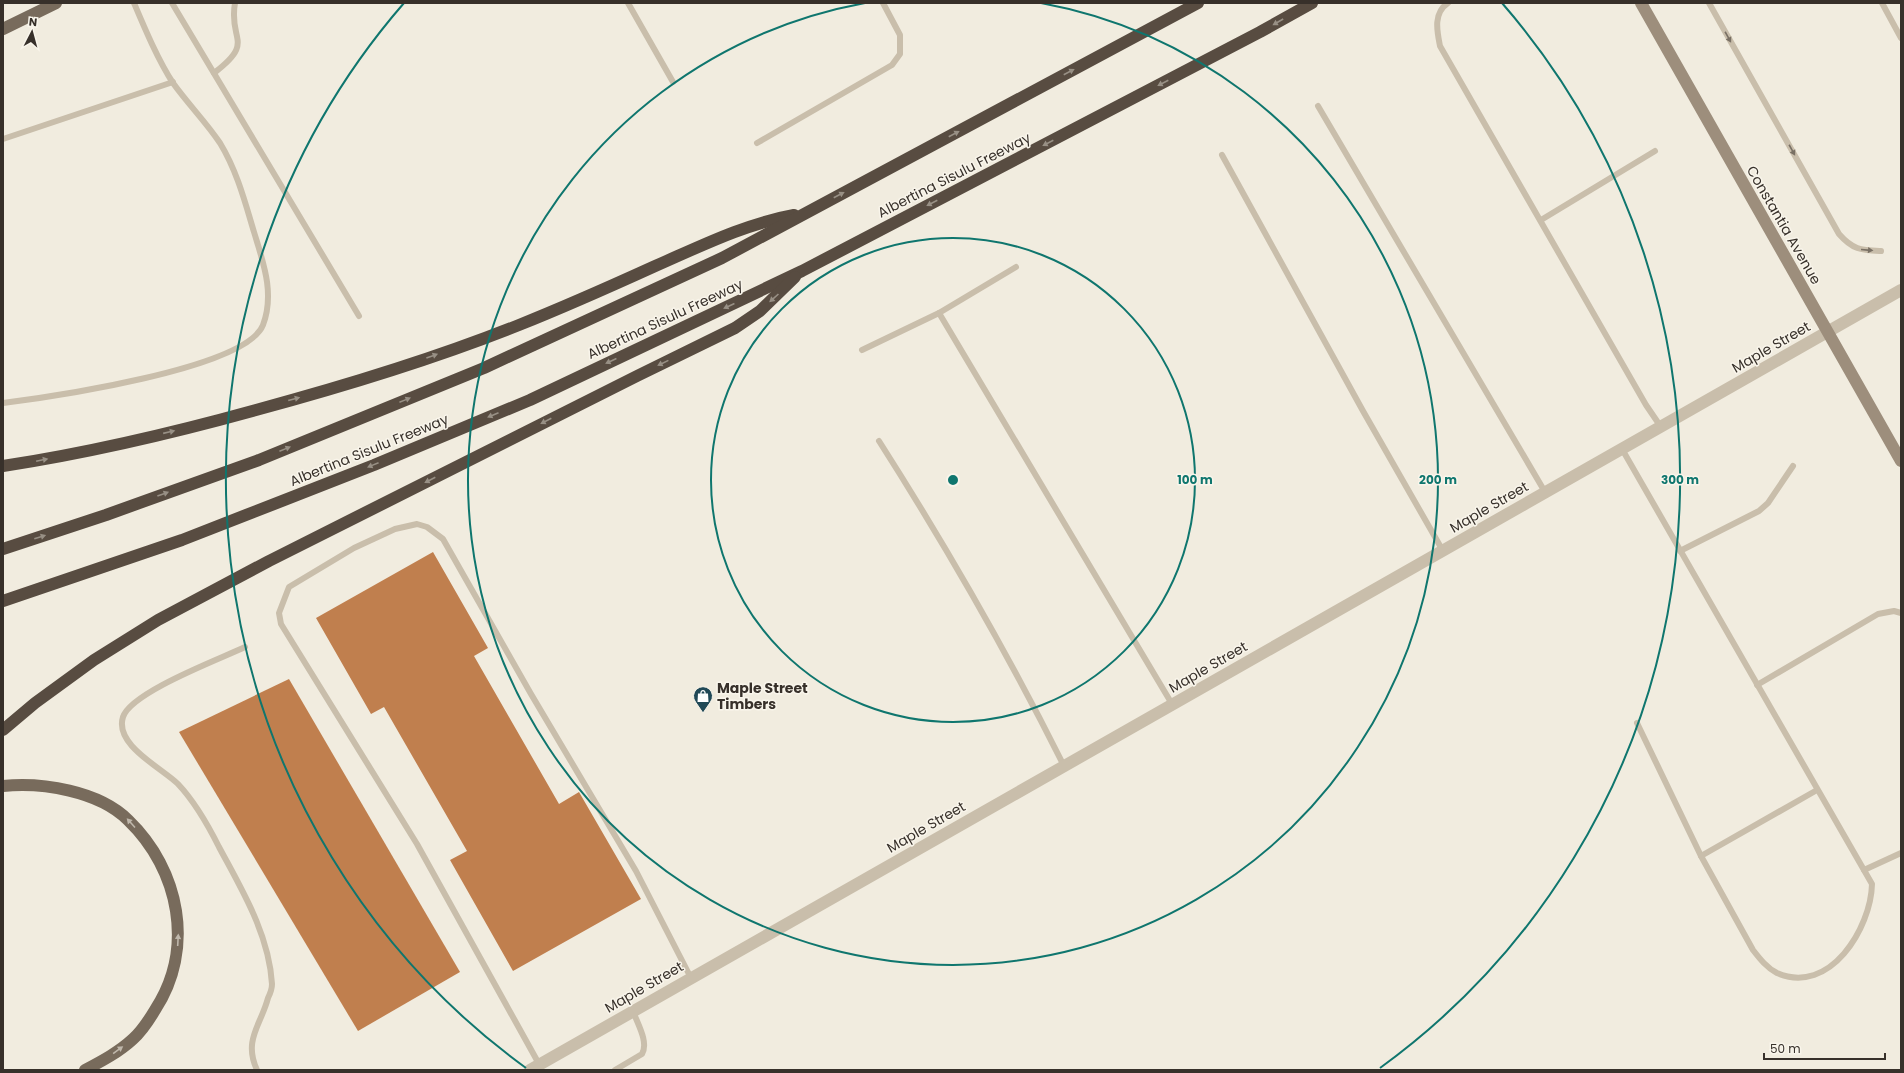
<svg xmlns="http://www.w3.org/2000/svg" width="1904" height="1073" font-family="Poppins,sans-serif">
  <style>
    .building { fill: #c07f4e }
    .lines { fill: none; stroke-linecap: round; stroke-linejoin: round }
    .lane { stroke: #c9beab; stroke-width: 6 }
    .street { stroke: #c9beab; stroke-width: 12 }
    .secondary { stroke: #9d8e7c; stroke-width: 12 }
    .primary { stroke: #786b5c; stroke-width: 12 }
    .highway { stroke: #584c41; stroke-width: 12 }
    .oneway { fill: #989085 }
    .oneway2 { fill: #797064 }
    .oneway3 { fill: #bfb7ab }
    .ring { fill: none; stroke: #0f766e; stroke-width: 2 }
    .labels { text-anchor: middle; stroke-width: 3; stroke-linejoin: round; paint-order: stroke }
    .street-label { font-size: 14px; fill: #37302a; stroke: #f9f5eb }
    .poi-label { font-size: 14px; font-weight: bold; fill: #37302a; stroke: #f9f5eb; text-anchor: start }
    .centre { fill: #0f766e; stroke: #f9f5eb; stroke-width: 2 }
    .ring-label { font-size: 12px; text-anchor: middle; font-weight: bold; fill: #0f766e; stroke: #f9f5eb; stroke-width: 3; stroke-linejoin: round; paint-order: stroke }
  </style>
  <rect width="100%" height="100%" fill="#f1ecdf"/>
  <g class="building">
    <path d="M433,552L488,648L474,656L559,804L579,792L641,899L513,971L450,860L467,851L384,707L371,714L316,618Z"/>
    <path d="M289,679L460,972L358,1031L179,732Z"/>
  </g>
  <g class="lines">
    <g class="lane">
      <path d="M172,3L359,316"/>
      <path d="M628,3L673,82"/>
      <path d="M1448,3C1433,13 1437,31 1440,46L1646,405L1661,427"/>
      <path d="M1709,3L1839,234C1853,250 1861,250 1881,251"/>
      <path d="M1882,3L1901,38"/>
      <path d="M214,73C256,41 228,41 235,3"/>
      <path d="M1318,106L1545,492"/>
      <path d="M3,139L173,82"/>
      <path d="M757,143L892,65L900,54V35L883,3"/>
      <path d="M1222,155L1363,411L1443,551"/>
      <path d="M1541,220L1655,151"/>
      <path d="M939,313L1172,704"/>
      <path d="M862,350L939,313L1016,267"/>
      <path d="M3,403C50,397 246,369 263,325C275,293 263,262 254,232C245,202 237,171 220,143C206,122 188,104 173,83C158,60 145,29 134,3"/>
      <path d="M879,441C946,546 1008,654 1064,766"/>
      <path d="M1622,449L1872,884C1871,928 1830,996 1777,973C1767,968 1760,959 1753,950L1701,856L1637,723"/>
      <path d="M1680,551L1759,511L1768,503L1793,466"/>
      <path d="M245,647C220,659 131,692 123,717C114,745 162,768 178,784C195,802 208,825 219,847C242,890 269,934 272,984C272,989 270,994 268,998C261,1025 243,1040 257,1070"/>
      <path d="M1757,685L1878,614L1894,611L1901,613"/>
      <path d="M1701,856L1817,790"/>
      <path d="M1864,870L1901,853"/>
      <path d="M539,1064L417,844L281,624L279,613L289,587L354,548L395,529L417,524L427,527L443,539L531,694L636,871L691,978"/>
      <path d="M615,1070L642,1054C649,1042 637,1023 633,1011"/>
    </g>
    <path class="street" d="M530,1070L1901,290"/>
    <path class="secondary" d="M1641,3L1901,461"/>
    <g class="primary">
      <path d="M3,29L56,3"/>
      <path d="M3,786C42,782 99,791 128,820C180,870 195,949 155,1010C149,1020 142,1031 133,1039C119,1052 102,1061 85,1070"/>
    </g>
    <g class="highway">
      <path d="M3,466C88,453 173,433 256,410C345,386 434,359 519,325C564,307 609,287 653,267C699,247 744,224 794,215"/>
      <path d="M3,549L106,515L259,460L484,368L722,258L1198,3"/>
      <path d="M3,601L182,540L374,465L530,400L802,271L1260,32L1312,3"/>
      <path d="M3,730L35,703L94,660L158,620L269,561L637,376L735,328L760,311L795,277"/>
    </g>
  </g>
  <defs><path id="oneway-solid" d="M-6-.8H1V-3.2L6.5 0L1 3.2V.8H-6Z"/></defs>
  <g class="oneway">
    <use href="#oneway-solid" transform="translate(1278 22) rotate(150)"/>
    <use href="#oneway-solid" transform="translate(1069 72) rotate(-28)"/>
    <use href="#oneway-solid" transform="translate(1163 83) rotate(153)"/>
    <use href="#oneway-solid" transform="translate(954 134) rotate(-28)"/>
    <use href="#oneway-solid" transform="translate(1048 143) rotate(153)"/>
    <use href="#oneway-solid" transform="translate(839 195) rotate(-28)"/>
    <use href="#oneway-solid" transform="translate(932 203) rotate(153)"/>
    <use href="#oneway-solid" transform="translate(774 298) rotate(138)"/>
    <use href="#oneway-solid" transform="translate(729 306) rotate(155)"/>
    <use href="#oneway-solid" transform="translate(432 356) rotate(-20)"/>
    <use href="#oneway-solid" transform="translate(611 361) rotate(155)"/>
    <use href="#oneway-solid" transform="translate(663 363) rotate(154)"/>
    <use href="#oneway-solid" transform="translate(294 399) rotate(-15)"/>
    <use href="#oneway-solid" transform="translate(405 400) rotate(-22)"/>
    <use href="#oneway-solid" transform="translate(493 415) rotate(157)"/>
    <use href="#oneway-solid" transform="translate(546 421) rotate(153)"/>
    <use href="#oneway-solid" transform="translate(169 432) rotate(-13)"/>
    <use href="#oneway-solid" transform="translate(285 449) rotate(-22)"/>
    <use href="#oneway-solid" transform="translate(42 460) rotate(-12)"/>
    <use href="#oneway-solid" transform="translate(373 465) rotate(158)"/>
    <use href="#oneway-solid" transform="translate(430 480) rotate(153)"/>
    <use href="#oneway-solid" transform="translate(163 494) rotate(-20)"/>
    <use href="#oneway-solid" transform="translate(40 537) rotate(-18)"/>
  </g>
  <g class="oneway2">
    <use href="#oneway-solid" transform="translate(1728 37) rotate(61)"/>
    <use href="#oneway-solid" transform="translate(1792 150) rotate(61)"/>
    <use href="#oneway-solid" transform="translate(1867 250) rotate(5)"/>
  </g>
  <g class="oneway3">
    <use href="#oneway-solid" transform="translate(131 823) rotate(-132)"/>
    <use href="#oneway-solid" transform="translate(178 940) rotate(-87)"/>
    <use href="#oneway-solid" transform="translate(118 1050) rotate(-36)"/>
  </g>
  <g class="ring">
    <circle cx="953" cy="480" r="242"/>
    <path d="M1041 3A485 485 0 1 1 865 3"/>
    <path d="M526 1068A727 727 0 0 1 404 3M1502 3A727 727 0 0 1 1380 1068"/>
  </g>
  <defs>
    <g id="shop-pin" transform="scale(1)"><path d="M0 17L-7.5 6A9.5 9.5 0 1 1 7.5 6Z" fill="#214957" stroke="#f9f5eb"/><path d="M-5-2.5h2.3a2.7 3.5 0 0 1 5.4 0H5L5.5 6h-11ZM-1.5-2.5h3a1.5 2.3 0 0 0-3 0Z" fill="#fff"/></g>
  </defs>
  <g fill-rule="evenodd">
    <use href="#shop-pin" x="703" y="696"/>
  </g>
  <g class="labels">
    <g class="street-label">
      <text transform="translate(954 175) rotate(-27)" y="5">Albertina Sisulu Freeway</text>
      <text transform="translate(1784 225) rotate(60)" y="5">Constantia Avenue</text>
      <text transform="translate(665 319) rotate(-25)" y="5">Albertina Sisulu Freeway</text>
      <text transform="translate(1771 347) rotate(-30)" y="5">Maple Street</text>
      <text transform="translate(369 450) rotate(-22)" y="5">Albertina Sisulu Freeway</text>
      <text transform="translate(1489 507) rotate(-30)" y="5">Maple Street</text>
      <text transform="translate(1208 667) rotate(-30)" y="5">Maple Street</text>
      <text transform="translate(926 827) rotate(-30)" y="5">Maple Street</text>
      <text transform="translate(644 987) rotate(-30)" y="5">Maple Street</text>
    </g>
    <g class="poi-label">
      <text x="717" y="693">Maple Street<tspan x="717" dy="16">Timbers</tspan></text>
    </g>
  </g>
  <circle cx="953" cy="480" r="6" class="centre"/>
  <g class="ring-label">
    <text x="1195" y="484">100 m</text>
    <text x="1438" y="484">200 m</text>
    <text x="1680" y="484">300 m</text>
  </g>
  <rect width="1904" height="1073" fill="none" stroke="#37302a" stroke-width="8"/>
  <g transform="translate(32 32) rotate(6)" stroke="#f9f5eb" stroke-width="3" paint-order="stroke">
  <path d="M0-3L7 15L0 10L-7 15Z" fill="#37302a"/>
  <text y="-6" font-size="11" font-weight="bold" text-anchor="middle" fill="#37302a">N</text>
  </g>
  <path d="M1764 1053v6h121v-6" fill="none" stroke="#37302a" stroke-width="2"/>
  <text x="1770" y="1053" font-size="12" fill="#37302a" stroke="#f9f5eb" stroke-width="3" paint-order="stroke">50 m</text>
</svg>
